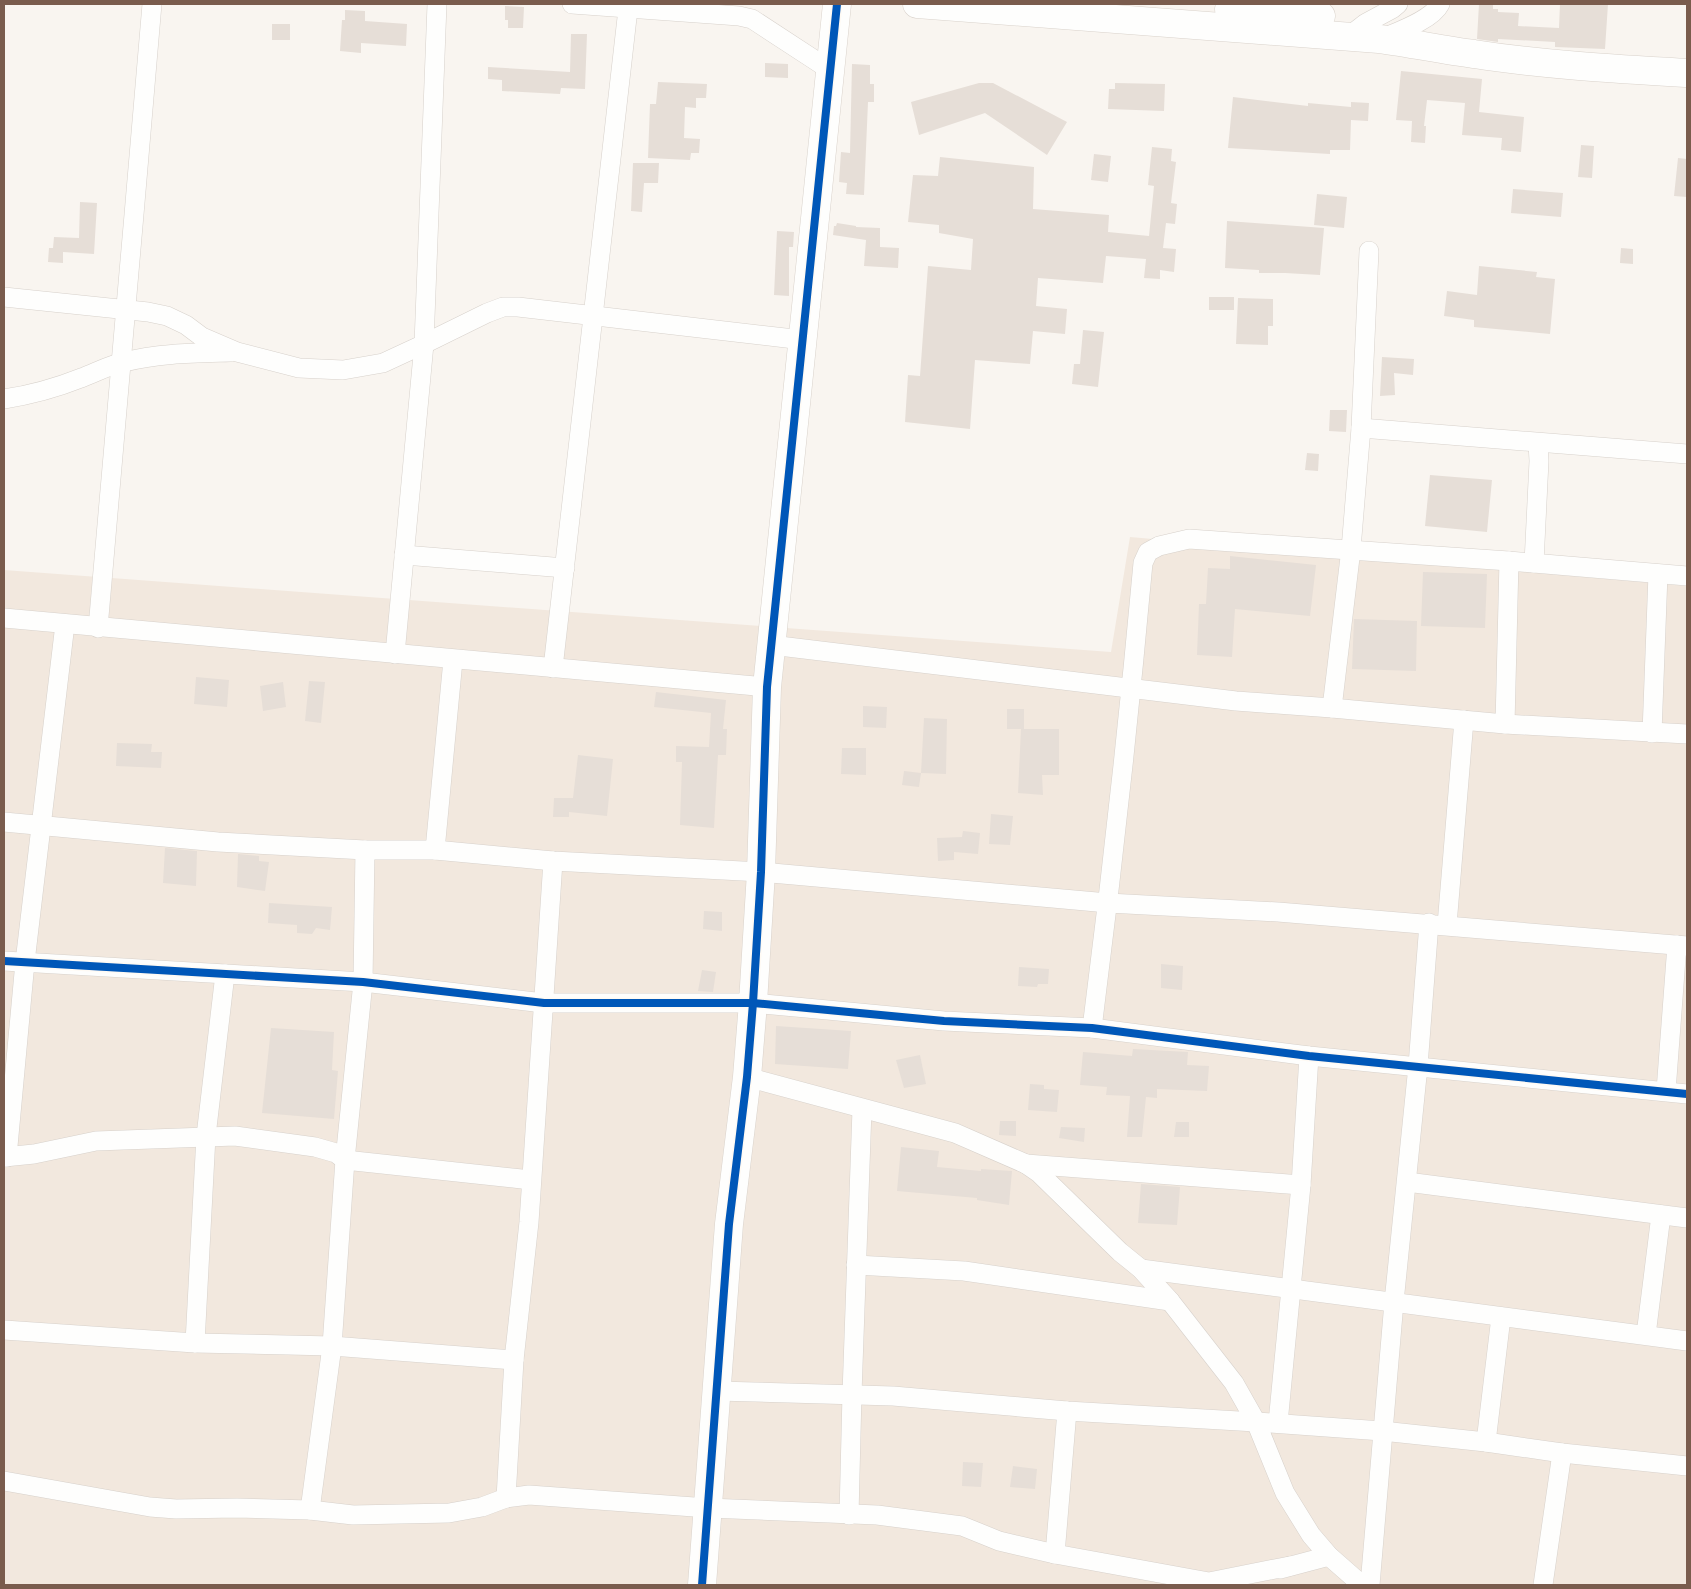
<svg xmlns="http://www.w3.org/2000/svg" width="1691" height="1589" font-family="'Fira Sans',sans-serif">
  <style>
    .residential { fill: #f2e8de }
    .building { fill: #e6ded7 }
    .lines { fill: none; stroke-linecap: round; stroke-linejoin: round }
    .street-casing { stroke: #d7d1cb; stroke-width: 20 }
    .secondary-casing { stroke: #d9d2cb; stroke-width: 29 }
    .street { stroke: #fefefd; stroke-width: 19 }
    .secondary { stroke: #fefefd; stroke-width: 28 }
    .cycleway-casing { stroke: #fffaf3; stroke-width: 11 }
    .cycleway { stroke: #0057b8; stroke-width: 8 }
  </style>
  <rect width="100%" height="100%" fill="#f9f5f0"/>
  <path class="residential" d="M1130,537L1687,586V1585H4V570L1111,652Z"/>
  <g class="building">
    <path d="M1479,4H1493V9H1498V12L1519,13L1518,26L1559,28L1560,4H1608L1605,49L1555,47V42L1498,39V42L1477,39Z"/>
    <path d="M505,6L524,7L523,28H508V20H505Z"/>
    <path d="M345,10L365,11V21L407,24L406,46L361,43V53L340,51L342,20H345Z"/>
    <rect x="272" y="24" width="18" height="16"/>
    <path d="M571,34H587L585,89L561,88L560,94L502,91V80L488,79V67L570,72Z"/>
    <path d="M765,63L788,64V78L765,77Z"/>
    <path d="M852,64L870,65V84H874V102H868L864,195L846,194L847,183L839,182L841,152L850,153Z"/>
    <path d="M1401,71L1482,79L1479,112L1524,117L1521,152L1501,150L1502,138L1462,135L1465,103L1427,100L1424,126H1426L1425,143L1411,142L1412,121L1396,120Z"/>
    <path d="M658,82L707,84L706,98H696V108L685,107L684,138L700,139L699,153H691L690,160L648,158L650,104H656Z"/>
    <path d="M979,83H993L1067,122L1047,155L985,113L919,135L911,102Z"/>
    <path d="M1115,83L1165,84L1164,111L1108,109L1109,89H1115Z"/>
    <path d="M1233,97L1308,106V103L1351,107V102L1369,103L1368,121L1351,120L1350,150H1330V154L1228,148Z"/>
    <path d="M1581,145L1594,146L1592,178L1578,177Z"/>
    <path d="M1152,147L1172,149L1171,161L1176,162L1171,203L1177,204L1175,224L1166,223L1163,248L1176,249L1174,272L1160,270V279L1144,278L1146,259L1106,256L1103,283L1038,278L1036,306L1067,309L1065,334L1033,331L1030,364L975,360L970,429L905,422L908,375L920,376L928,266L971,270L973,239L939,233V225L908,222L913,175L938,176L940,157L1034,167L1033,209L1109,215L1108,232L1149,236L1154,186L1148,185Z"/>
    <path d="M1094,154L1111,156L1108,182L1091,180Z"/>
    <path d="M1678,158L1687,159V197L1674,196Z"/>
    <path d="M633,163H659L658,183H644L642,212L631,211Z"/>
    <path d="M1513,189L1563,193L1561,217L1511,213Z"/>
    <path d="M1317,194L1347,197L1344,228L1314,225Z"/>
    <path d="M80,202L97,203L94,254L63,252V263L48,262L49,248H53L54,237L79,238Z"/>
    <path d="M1227,221L1324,228L1320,275L1285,273H1259V270L1225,268Z"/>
    <path d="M837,223L856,226V227L880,228V247L899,248L898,268L864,266L866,240L833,235L834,226H836Z"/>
    <path d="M777,231L794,232L793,247H789V296L774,295Z"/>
    <path d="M1621,248L1633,249V264L1620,263Z"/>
    <path d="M1479,266L1537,272L1536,277L1555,279L1550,334L1474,327V320L1444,316L1447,291L1477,295Z"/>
    <rect x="1209" y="297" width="25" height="13"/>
    <path d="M1238,298L1273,299V326H1268V345L1236,344Z"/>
    <path d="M1083,330L1104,332L1098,387L1072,384L1074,364H1080Z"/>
    <path d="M1382,357L1414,359L1413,375L1394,373L1395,395L1380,396Z"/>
    <path d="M1330,410H1347L1346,432L1329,431Z"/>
    <path d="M1307,453L1319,454L1318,471L1305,470Z"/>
    <path d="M1430,475L1492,480L1487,532L1425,526Z"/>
    <path d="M1230,556L1316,565L1310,616L1235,609L1232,657L1197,655L1199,604H1206L1208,568L1230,569Z"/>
    <path d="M1423,572L1487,574L1485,628L1421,626Z"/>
    <path d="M1354,619L1417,621L1416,671L1352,669Z"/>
    <path d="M196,677L229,680L227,707L194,704Z"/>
    <path d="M309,681L325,682L321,723L305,721Z"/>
    <path d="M283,682L286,707L263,711L260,686Z"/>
    <path d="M656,692L726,700L723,729H727L726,755H718L714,828L680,825L682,762H676V746L709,747L711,713L654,707Z"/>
    <path d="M863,706L887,707L886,728L863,727Z"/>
    <path d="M1007,709H1024V729H1059V775H1042L1043,795L1018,793L1021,729H1007Z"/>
    <path d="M924,718L947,719L946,774L921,773Z"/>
    <path d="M117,743L152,744L151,752H162L161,768L116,766Z"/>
    <path d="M842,748H866V775L841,774Z"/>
    <path d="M578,755L613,759L607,816L569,812V817H553L554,798H573Z"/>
    <path d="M904,771L921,773L919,787L902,785Z"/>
    <path d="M991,814L1013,816L1010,845L989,844Z"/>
    <path d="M963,831L980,833L978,854L954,852V860L938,861L937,838L962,837Z"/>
    <path d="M165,848L197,851L196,886L163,883Z"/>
    <path d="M238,854L259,856V861L269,862L265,891L237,887Z"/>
    <path d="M269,903L332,907L330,930L316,928L312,934L297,933V925L268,923Z"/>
    <path d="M704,911L722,912V931L703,929Z"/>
    <path d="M1161,964L1183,966L1182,990L1161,988Z"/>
    <path d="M1019,967L1049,969L1048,984H1038L1037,987L1018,986Z"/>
    <path d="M702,970L716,972L713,992L698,991Z"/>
    <path d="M776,1026L851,1031L848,1069L775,1064Z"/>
    <path d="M271,1028L334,1032L332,1070L338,1071L334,1119L262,1113Z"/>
    <path d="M1133,1049L1188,1052L1187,1065L1209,1066L1207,1091L1157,1089V1098L1146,1097L1142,1137H1127L1130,1096L1106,1095L1107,1087L1080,1085L1083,1052L1132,1056Z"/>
    <path d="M920,1055L926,1084L904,1088L896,1060Z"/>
    <path d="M1030,1084L1044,1085V1089L1059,1090L1057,1112L1028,1110Z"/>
    <path d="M1000,1121H1016V1136L999,1135Z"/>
    <path d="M1176,1122H1189V1137H1174Z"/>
    <path d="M1061,1127L1085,1128L1084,1142L1059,1138Z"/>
    <path d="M901,1147L939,1151L937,1167L981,1171V1169L1012,1171L1009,1205L977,1200V1198L897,1191Z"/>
    <path d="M1141,1184L1180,1187L1177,1225L1138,1223Z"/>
    <path d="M963,1462L983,1463L981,1487L962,1486Z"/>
    <path d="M1013,1466L1037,1469L1035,1489L1010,1487Z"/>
  </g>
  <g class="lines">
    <g class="street-casing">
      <g id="street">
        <path d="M572,4L739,16L752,19L830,70"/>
        <path d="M1348,37L1366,23L1392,9L1398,4"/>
        <path d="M1381,39C1397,32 1432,20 1440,4"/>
        <path d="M4,297L148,312L167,316L186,325L202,337L237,352L299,368L343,370L383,363L424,344L487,313L503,307H518L803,340"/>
        <path d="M4,399C30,395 56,388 81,378C95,373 109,365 124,362C159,353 195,353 230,352"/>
        <path d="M1361,428L1687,454"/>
        <path d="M404,555L565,568"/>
        <path d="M1534,563L1539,461L1538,443"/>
        <path d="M4,618L767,687"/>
        <path d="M98,628C117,420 134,212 152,4"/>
        <path d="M771,645L1236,701L1332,708L1505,724L1687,734"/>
        <path d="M395,654L424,344L437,4"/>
        <path d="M553,668L628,9"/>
        <path d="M1332,708L1351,549L1361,428L1369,251"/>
        <path d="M1505,724L1509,561"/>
        <path d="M1652,733L1658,574"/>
        <path d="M4,822L218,842L365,850H435L553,861L761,872L1108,903L1278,912L1687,946"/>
        <path d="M435,850L453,660"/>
        <path d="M1447,925L1464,720"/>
        <path d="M4,961L363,982L544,1003H753L944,1021L1092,1028L1309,1056L1687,1094"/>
        <path d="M1092,1028C1112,873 1129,718 1143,563L1148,552L1159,546L1189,539L1509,561L1687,576"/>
        <path d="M747,1077L955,1133L1026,1164L1039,1173L1120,1252L1141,1269L1170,1301L1234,1383L1256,1422L1285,1493L1311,1535L1329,1556L1362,1585"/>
        <path d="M1666,1091L1677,945"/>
        <path d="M4,1157L34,1154L96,1141L235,1136L315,1147L336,1153L345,1160L531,1180"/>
        <path d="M7,1157L25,962L65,624"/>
        <path d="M1026,1164L1301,1185"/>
        <path d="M1407,1182L1687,1218"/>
        <path d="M856,1265L964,1271L1170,1301"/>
        <path d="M1141,1269L1687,1341"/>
        <path d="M4,1330L195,1343L332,1346L514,1360"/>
        <path d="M1646,1335L1661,1215"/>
        <path d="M195,1343L206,1136L225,974"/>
        <path d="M717,1391L893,1396L1067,1411L1256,1422L1382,1431L1486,1442L1562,1453L1687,1466"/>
        <path d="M1278,1423L1301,1185L1309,1056"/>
        <path d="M1486,1442L1501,1317"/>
        <path d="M4,1481L150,1507L176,1509L237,1508L310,1510L353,1515L449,1513L482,1507L506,1498L529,1495L708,1508L877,1515L908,1519L962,1526L999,1541L1055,1554L1209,1582L1290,1566"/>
        <path d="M506,1498L514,1360L529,1222L553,861"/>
        <path d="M310,1510L332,1346L345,1160L363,982L365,850"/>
        <path d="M849,1515L852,1394L862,1109"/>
        <path d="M1055,1554L1067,1411"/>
        <path d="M1280,1569L1329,1556"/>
        <path d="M1370,1585L1394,1302L1418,1066L1429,923"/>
        <path d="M1543,1585L1562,1453"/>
      </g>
    </g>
    <g class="secondary-casing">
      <g id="secondary">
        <path d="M917,4L1379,39C1411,43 1442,50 1474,54C1544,65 1616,69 1687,73"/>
        <path d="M1229,9L1321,16"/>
        <path d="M702,1585L729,1224L747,1077L753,1003L761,872L767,687L837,4"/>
      </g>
    </g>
    <use href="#street" class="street"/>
    <use href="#secondary" class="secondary"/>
    <g class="cycleway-casing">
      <g id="cycleway">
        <path d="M4,961L363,982L544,1003H753L944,1021L1092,1028L1309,1056L1687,1094"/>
        <path d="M702,1585L729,1224L747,1077L753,1003L761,872L767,687L837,4"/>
      </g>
    </g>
    <use href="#cycleway" class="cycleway"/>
  </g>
  <rect width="1691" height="1589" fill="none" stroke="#7a5c4d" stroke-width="10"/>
</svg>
